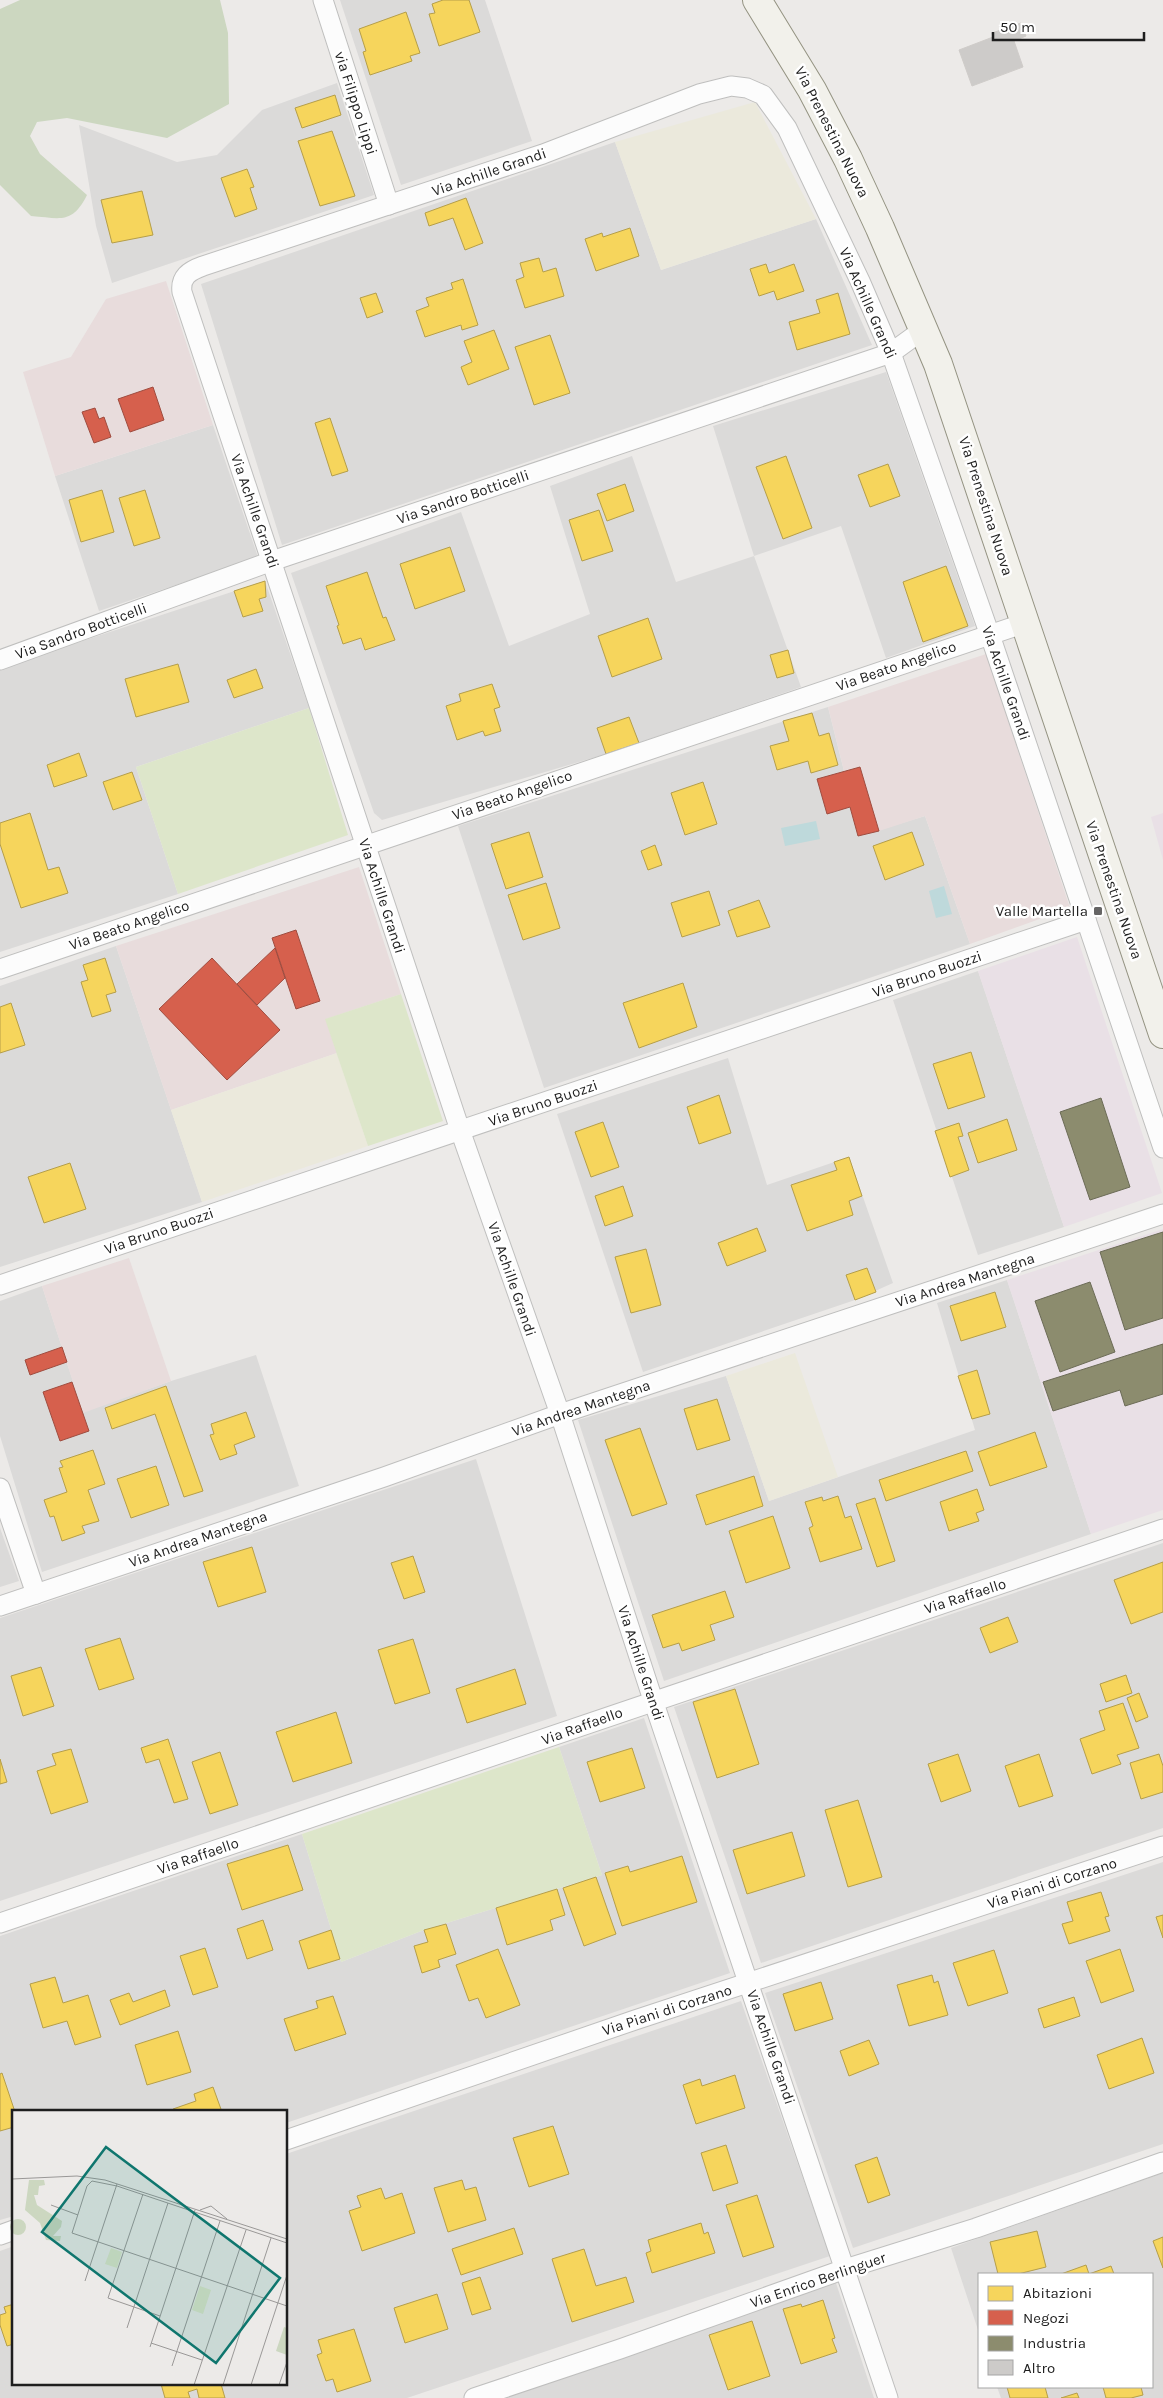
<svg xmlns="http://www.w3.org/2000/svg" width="1163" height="2398" font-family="Karla,sans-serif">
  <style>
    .residential { fill: #dbdad9 }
    .commercial { fill: #e8dcdc }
    .industrial { fill: #e9e0e6 }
    .farmland { fill: #ebe9dc }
    .grass { fill: #dde6ca }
    .forest { fill: #ccd7c0 }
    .water { fill: #bed9db }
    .homes { fill: #f6d55c; stroke: #b59e49 }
    .shops { fill: #d6604d; stroke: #9f4c3f }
    .industry { fill: #8c8c6e; stroke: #6b6b56 }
    .building { fill: #cdcbc9; stroke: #cfccc9 }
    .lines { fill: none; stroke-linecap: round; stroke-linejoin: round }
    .minor-casing { stroke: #bfbfbe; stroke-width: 21 }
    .secondary-casing { stroke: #949382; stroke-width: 30 }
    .minor { stroke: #fcfcfc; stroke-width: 19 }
    .secondary { stroke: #f2f1eb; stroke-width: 28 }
    .poi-dot { fill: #666565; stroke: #fff; stroke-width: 2 }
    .labels { text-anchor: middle; stroke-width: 5; stroke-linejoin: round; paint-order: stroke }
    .street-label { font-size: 15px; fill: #1e1e1e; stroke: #fff }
    .poi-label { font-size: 15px; fill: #1e1e1e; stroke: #fff; text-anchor: end }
    .inset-road { fill: none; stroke: #9a9897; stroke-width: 1 }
    .view { fill: #0f766e; fill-opacity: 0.15; stroke: #0f766e; stroke-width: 2.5 }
    .inset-edge { fill: none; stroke: #1e1e1e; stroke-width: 2.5 }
  </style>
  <rect width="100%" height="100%" fill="#eceae8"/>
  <g class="residential">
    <path d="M340,0H485L532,141L401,185Z"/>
    <path d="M337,83L374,195L112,283L96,226L79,125L177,162L217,155L262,110Z"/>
    <path d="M615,142L661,270L816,219L872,345L282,545L201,284Z"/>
    <path d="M886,372L975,626L886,658L841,526L754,556L801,687L606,754L382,820L374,813L291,573L461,512L509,646L590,614L550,486L632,456L676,582L754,556L713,426Z"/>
    <path d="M213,425L258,557L99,611L55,476Z"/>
    <path d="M265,581L309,708L136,767L178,894L0,952V668Z"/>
    <path d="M828,707L844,771L860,767L879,830L925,816L970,944L544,1088L458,826Z"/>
    <path d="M116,946L202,1202L0,1267V986Z"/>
    <path d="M978,971L1064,1227L978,1255L893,1000Z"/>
    <path d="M728,1058L767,1185L849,1157L893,1283L855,1300L643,1372L557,1114Z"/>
    <path d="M1007,1280L1091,1534L664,1681L578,1420L726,1376L769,1501L975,1430L937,1303Z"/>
    <path d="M42,1286L83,1412L171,1381L256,1355L299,1486L42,1572L0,1436V1301Z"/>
    <path d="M476,1459L557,1716L0,1901V1618Z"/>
    <path d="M0,1528L19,1581L0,1587Z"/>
    <path d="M1163,1543V1828L761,1963L674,1707Z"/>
    <path d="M644,1718L730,1973L286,2123V2112H14V2216L0,2220V1936L302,1834L341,1962L424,1930L602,1875L559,1747Z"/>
    <path d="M1163,1862V2144L853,2248L765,1993Z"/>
    <path d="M741,2001L830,2256L407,2398H0V2251L14,2246V2384H286V2154Z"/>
    <path d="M1163,2173V2398H1001L997,2387H1152V2274H979V2333L951,2248Z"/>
    <path d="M836,2283L874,2398H497Z"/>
  </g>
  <g class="commercial">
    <path d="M166,281L213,425L55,476L23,372L71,357L106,299Z"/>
    <path d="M986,654L1070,908L970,944L925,816L879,831L860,767L844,771L828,707Z"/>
    <path d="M359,867L401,994L326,1019L337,1053L171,1110L116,946Z"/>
    <path d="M129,1258L171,1381L83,1413L42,1286Z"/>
  </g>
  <g class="industrial">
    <path d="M1163,813V860L1151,817Z"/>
    <path d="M1077,937L1162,1193L1064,1227L978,971Z"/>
    <path d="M1163,1229V1510L1091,1534L1007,1280Z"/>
  </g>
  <g class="farmland">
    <path d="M755,102L816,219L661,270L615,142Z"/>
    <path d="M337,1053L368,1146L202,1202L171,1110Z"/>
    <path d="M795,1353L838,1477L769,1501L726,1376Z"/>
  </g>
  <g class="grass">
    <path d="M309,708L348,835L178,894L136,767Z"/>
    <path d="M401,994L443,1121L368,1146L325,1019Z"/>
    <path d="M559,1747L602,1875L424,1930L341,1962L302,1834Z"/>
  </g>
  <path class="forest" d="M20,0H220L228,33L229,104L167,138L67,118L37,122L30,136L40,154L87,195C72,225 60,218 31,216L0,185V9Z"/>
  <g class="water">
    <path d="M816,821L820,839L785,846L781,828Z"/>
    <path d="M944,886L952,914L936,918L929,891Z"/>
  </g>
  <g class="homes">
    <path d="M443,0H469L480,32L439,46L429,14L435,13L432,4Z"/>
    <path d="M406,12L420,53L410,56L412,61L370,75L363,52L366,51L359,29Z"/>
    <path d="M335,95L341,115L302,128L295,108Z"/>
    <path d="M332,131L355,196L320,206L298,141Z"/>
    <path d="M247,169L254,187L250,188L257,209L235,217L221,178Z"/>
    <path d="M142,191L153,235L112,243L101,200Z"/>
    <path d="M466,198L483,243L465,250L453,218L429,226L425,213Z"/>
    <path d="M630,228L639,256L596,271L585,239L602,233L603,237Z"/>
    <path d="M539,258L543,272L556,268L564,296L525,308L516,280L524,277L520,263Z"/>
    <path d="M766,264L769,273L794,264L804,291L777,300L774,291L759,296L750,269Z"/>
    <path d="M463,279L478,325L462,330L461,325L425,337L416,311L429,306L426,298L453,289L451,283Z"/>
    <path d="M376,293L383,312L367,318L360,298Z"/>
    <path d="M838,293L850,334L797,350L789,322L820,313L816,300Z"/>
    <path d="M494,330L509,369L468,385L461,367L472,362L464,341Z"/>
    <path d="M550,335L570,393L534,405L515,347Z"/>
    <path d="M330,418L348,471L332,476L315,423Z"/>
    <path d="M786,456L812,528L783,539L756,467Z"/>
    <path d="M888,464L900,496L870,507L858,475Z"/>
    <path d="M625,484L634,511L607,521L597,494Z"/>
    <path d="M102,490L114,532L81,542L69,500Z"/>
    <path d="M145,490L160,538L134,546L119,498Z"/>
    <path d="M599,510L613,551L582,561L569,520Z"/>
    <path d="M450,547L465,591L415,609L400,564Z"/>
    <path d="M946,566L968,626L923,642L903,582Z"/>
    <path d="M367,572L383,618L386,617L395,640L365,650L361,638L343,644L337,626L339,625L326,586Z"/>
    <path d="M265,581L266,597L259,599L263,611L243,617L234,591Z"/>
    <path d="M648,618L662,659L612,677L598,636Z"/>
    <path d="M788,650L794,673L777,678L770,655Z"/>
    <path d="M178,664L189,702L136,717L125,679Z"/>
    <path d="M256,669L263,688L234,698L227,680Z"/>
    <path d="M492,684L500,707L494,709L501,731L485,736L483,731L457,740L446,706L461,701L459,694Z"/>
    <path d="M812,713L819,736L829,733L838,765L811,773L808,761L777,770L770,746L789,741L783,721Z"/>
    <path d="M629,717L639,743L606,754L597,728Z"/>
    <path d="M79,753L87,776L54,787L47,765Z"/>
    <path d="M132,772L142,800L113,810L103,782Z"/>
    <path d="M703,782L717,824L685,835L671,793Z"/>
    <path d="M30,813L48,870L59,867L68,893L21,908L0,844V823Z"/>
    <path d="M529,832L543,877L506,889L491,844Z"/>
    <path d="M912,832L924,865L885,880L873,846Z"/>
    <path d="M655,845L662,865L648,870L641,851Z"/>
    <path d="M546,883L560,928L523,940L508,895Z"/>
    <path d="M709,891L720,925L682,937L671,903Z"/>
    <path d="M759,900L770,927L737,937L728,911Z"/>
    <path d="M105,958L116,992L106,995L111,1011L92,1017L81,982L88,980L83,965Z"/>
    <path d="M683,983L697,1027L639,1048L623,1003Z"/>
    <path d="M11,1003L25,1045L0,1053V1007Z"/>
    <path d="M971,1052L985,1097L948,1109L933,1064Z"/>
    <path d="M719,1095L731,1133L699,1144L687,1107Z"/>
    <path d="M1007,1119L1017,1150L978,1163L968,1133Z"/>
    <path d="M603,1122L619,1167L591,1177L575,1132Z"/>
    <path d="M959,1123L963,1136L958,1137L969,1170L950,1177L935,1131Z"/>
    <path d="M849,1157L862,1196L849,1201L853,1215L807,1231L791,1185L837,1170L834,1162Z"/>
    <path d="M70,1163L86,1209L44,1223L28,1177Z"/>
    <path d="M623,1186L633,1216L605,1226L595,1196Z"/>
    <path d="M757,1228L766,1251L727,1266L718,1243Z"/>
    <path d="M646,1249L661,1305L631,1313L615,1257Z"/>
    <path d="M867,1268L876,1292L855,1300L846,1275Z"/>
    <path d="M995,1292L1006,1327L961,1341L950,1306Z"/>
    <path d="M977,1370L990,1414L972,1419L958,1376Z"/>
    <path d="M166,1386L203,1491L184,1497L155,1414L112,1429L105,1408Z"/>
    <path d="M717,1399L730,1440L697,1450L684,1409Z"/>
    <path d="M246,1412L255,1437L234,1445L237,1454L220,1460L210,1435L214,1434L211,1424Z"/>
    <path d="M640,1428L667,1504L632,1516L605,1440Z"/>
    <path d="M1035,1432L1047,1467L990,1486L978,1452Z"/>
    <path d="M93,1450L105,1484L88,1490L99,1521L82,1526L85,1533L62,1541L54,1516L50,1517L44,1500L67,1492L59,1468L63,1467L60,1461Z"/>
    <path d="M966,1451L973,1471L886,1501L879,1480Z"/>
    <path d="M156,1466L169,1505L131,1518L117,1479Z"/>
    <path d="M754,1476L763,1506L706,1525L696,1495Z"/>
    <path d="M977,1489L984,1510L976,1513L979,1521L949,1531L940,1502Z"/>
    <path d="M838,1496L845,1518L851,1516L862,1549L820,1562L809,1528L813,1526L805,1502L822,1497L823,1501Z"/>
    <path d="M875,1498L895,1561L877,1567L856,1504Z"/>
    <path d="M773,1516L790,1568L746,1583L729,1531Z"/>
    <path d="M252,1547L266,1592L218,1607L203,1562Z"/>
    <path d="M413,1556L425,1592L404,1599L391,1563Z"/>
    <path d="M1163,1562V1612L1131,1624L1114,1580Z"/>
    <path d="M725,1591L734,1617L710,1625L715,1640L682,1651L679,1643L663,1648L652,1615Z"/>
    <path d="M1008,1617L1018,1642L990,1653L980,1628Z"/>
    <path d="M120,1638L134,1679L99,1690L85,1649Z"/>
    <path d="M413,1639L430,1693L395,1704L378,1650Z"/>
    <path d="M41,1667L54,1706L23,1716L11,1676Z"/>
    <path d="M515,1669L526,1704L467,1723L456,1689Z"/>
    <path d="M1126,1675L1132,1693L1106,1702L1100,1684Z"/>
    <path d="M735,1689L759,1764L717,1778L693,1702Z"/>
    <path d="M1139,1693L1148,1717L1136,1722L1127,1698Z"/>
    <path d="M1123,1703L1139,1748L1117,1755L1121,1764L1092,1774L1080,1739L1105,1730L1099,1711Z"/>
    <path d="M336,1712L352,1763L293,1782L276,1732Z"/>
    <path d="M168,1739L188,1799L174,1803L159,1759L146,1763L141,1748Z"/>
    <path d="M632,1748L645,1788L600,1802L587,1762Z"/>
    <path d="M71,1749L88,1802L51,1814L37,1771L56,1765L52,1754Z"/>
    <path d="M220,1752L238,1805L210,1814L192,1762Z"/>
    <path d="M958,1754L971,1791L941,1802L928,1764Z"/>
    <path d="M1039,1754L1053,1796L1019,1807L1005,1766Z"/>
    <path d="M1159,1754L1163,1766V1792L1141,1799L1130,1763Z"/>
    <path d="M0,1759L7,1782L0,1784Z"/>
    <path d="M858,1800L882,1877L848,1887L825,1810Z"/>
    <path d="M792,1832L805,1876L747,1894L733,1850Z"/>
    <path d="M288,1845L303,1890L242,1910L227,1864Z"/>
    <path d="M682,1856L697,1902L622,1926L605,1873L628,1866L630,1872Z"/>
    <path d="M596,1877L616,1934L584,1946L563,1888Z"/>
    <path d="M557,1889L565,1915L550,1920L553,1930L507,1945L496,1908Z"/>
    <path d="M1101,1892L1109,1916L1105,1917L1110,1931L1069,1944L1062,1924L1073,1921L1067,1902Z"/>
    <path d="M1163,1915V1938L1156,1917Z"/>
    <path d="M263,1920L273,1950L247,1959L237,1929Z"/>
    <path d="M446,1924L456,1954L438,1960L440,1967L422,1973L414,1946L428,1942L424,1930Z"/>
    <path d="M331,1930L340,1959L308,1969L299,1941Z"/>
    <path d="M205,1948L218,1987L193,1995L180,1956Z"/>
    <path d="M498,1949L520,2005L486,2018L478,1998L469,2001L456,1965Z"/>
    <path d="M1120,1949L1134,1991L1101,2003L1086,1961Z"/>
    <path d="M994,1950L1008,1993L968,2006L953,1963Z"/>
    <path d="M932,1975L934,1983L938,1981L948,2015L909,2026L897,1985Z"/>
    <path d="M55,1977L63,2003L88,1995L101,2037L75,2045L67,2021L43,2028L30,1984Z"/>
    <path d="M821,1982L833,2019L795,2031L783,1994Z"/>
    <path d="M165,1990L170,2006L120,2025L110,2000L129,1993L133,2002Z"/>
    <path d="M333,1996L346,2034L295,2051L284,2019L318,2008L316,2001Z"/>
    <path d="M1074,1997L1080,2016L1044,2028L1038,2009Z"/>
    <path d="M178,2031L191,2072L147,2085L135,2045Z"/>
    <path d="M1142,2038L1154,2073L1109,2089L1097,2055Z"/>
    <path d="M869,2040L879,2064L849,2076L840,2051Z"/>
    <path d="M2,2073L15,2112L14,2127L0,2131V2074Z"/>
    <path d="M735,2075L745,2108L696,2124L683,2085L700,2079L702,2086Z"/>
    <path d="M213,2087L222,2112H174L173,2109L196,2101L194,2094Z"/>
    <path d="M553,2126L569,2174L529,2187L513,2138Z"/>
    <path d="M726,2145L738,2183L713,2191L701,2153Z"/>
    <path d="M877,2157L890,2195L868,2203L855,2165Z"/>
    <path d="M462,2180L465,2190L476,2187L486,2220L448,2232L434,2188Z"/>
    <path d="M381,2188L385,2199L402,2193L415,2233L362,2251L349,2211L361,2207L357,2196Z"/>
    <path d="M757,2195L774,2247L743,2257L726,2205Z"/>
    <path d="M701,2223L704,2234L708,2232L715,2253L652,2273L646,2253L651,2251L648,2240Z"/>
    <path d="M514,2228L523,2254L461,2275L452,2249Z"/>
    <path d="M1037,2231L1046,2267L1018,2274H998L990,2242Z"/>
    <path d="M1163,2237V2268L1153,2241Z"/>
    <path d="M584,2249L596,2286L626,2277L634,2302L572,2322L552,2259Z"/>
    <path d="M1086,2265L1089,2274L1111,2266L1114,2274H1061Z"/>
    <path d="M480,2277L491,2309L472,2315L462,2283Z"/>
    <path d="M437,2294L448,2329L405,2343L394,2308Z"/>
    <path d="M823,2300L835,2338L832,2339L837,2352L801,2364L783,2309L801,2304L802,2307Z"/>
    <path d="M14,2304V2344L7,2346L0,2325V2315L6,2313L4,2307Z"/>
    <path d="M752,2321L770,2376L728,2390L709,2335Z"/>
    <path d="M354,2329L371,2381L337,2392L333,2379L326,2381L317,2355L322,2353L318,2340Z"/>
    <path d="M161,2384H221L225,2398H199L197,2389L188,2392L190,2398H165Z"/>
    <path d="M1007,2387H1045L1048,2398H1010Z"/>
    <path d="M1103,2387H1141L1143,2395L1131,2398H1106Z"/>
    <path d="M1077,2393L1079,2398H1061Z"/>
  </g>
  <g class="shops">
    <path d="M153,387L164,420L130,432L118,399Z"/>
    <path d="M95,408L99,419L104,417L111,437L94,443L82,412Z"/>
    <path d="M860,767L879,831L858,836L850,807L827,814L817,779Z"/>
    <path d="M296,930L320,1001L296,1009L272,938Z"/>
    <path d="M275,948L285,978L257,1005L237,984Z"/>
    <path d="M212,958L280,1030L227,1080L159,1009Z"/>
    <path d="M62,1347L67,1362L30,1375L25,1360Z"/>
    <path d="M72,1382L89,1431L60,1441L43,1392Z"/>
  </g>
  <g class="industry">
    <path d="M1101,1098L1130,1187L1090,1200L1060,1112Z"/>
    <path d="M1163,1232V1318L1125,1330L1100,1252Z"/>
    <path d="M1090,1282L1115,1352L1060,1372L1035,1301Z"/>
    <path d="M1163,1344V1394L1125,1406L1120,1390L1053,1411L1043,1382Z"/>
  </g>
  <path class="building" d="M1021,23L1026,36L1014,41L1023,67L972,86L959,50L993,37L992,33Z"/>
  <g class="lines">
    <g class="minor-casing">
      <g id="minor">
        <path d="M323,0L389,205"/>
        <path d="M0,660L272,561L891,353L924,329"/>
        <path d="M0,969L1025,623"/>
        <path d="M0,1285L1086,920"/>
        <path d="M0,1488L36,1594"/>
        <path d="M0,1606L384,1477L560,1414L1163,1214"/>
        <path d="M0,1923C388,1792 775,1659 1163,1529"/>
        <path d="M286,2140L635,2020L1163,1846"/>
        <path d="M0,2235L14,2230"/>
        <path d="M474,2398L620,2349L845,2269L976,2228L1163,2162"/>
        <path d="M888,2398L653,1700L560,1414L460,1130L182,292C180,277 189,271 203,266L543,154L699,94L731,86L747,88L763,95L787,128L860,281L891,353L993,644L1163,1148"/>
      </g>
    </g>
    <g class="secondary-casing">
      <path id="secondary" d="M757,0L812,90L848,159L880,228L938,364L1163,1034"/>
    </g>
    <use href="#minor" class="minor"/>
    <use href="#secondary" class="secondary"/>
  </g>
  <rect class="poi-dot" x="1093" y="906" width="10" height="10" rx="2.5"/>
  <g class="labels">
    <g class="street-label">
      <text transform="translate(356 103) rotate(72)" y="5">via Filippo Lippi</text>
      <text transform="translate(832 132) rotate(63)" y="5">Via Prenestina Nuova</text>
      <text transform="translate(489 172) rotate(-19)" y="5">Via Achille Grandi</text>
      <text transform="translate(868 303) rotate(66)" y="5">Via Achille Grandi</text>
      <text transform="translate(463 497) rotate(-19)" y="5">Via Sandro Botticelli</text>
      <text transform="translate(986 506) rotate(72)" y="5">Via Prenestina Nuova</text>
      <text transform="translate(255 511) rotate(71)" y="5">Via Achille Grandi</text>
      <text transform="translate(81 631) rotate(-20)" y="5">Via Sandro Botticelli</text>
      <text transform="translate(896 666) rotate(-19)" y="5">Via Beato Angelico</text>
      <text transform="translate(1006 683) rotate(71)" y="5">Via Achille Grandi</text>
      <text transform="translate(512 795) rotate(-19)" y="5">Via Beato Angelico</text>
      <text transform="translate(1114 890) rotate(71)" y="5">Via Prenestina Nuova</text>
      <text transform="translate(382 896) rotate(72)" y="5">Via Achille Grandi</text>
      <text transform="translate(129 925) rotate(-19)" y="5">Via Beato Angelico</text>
      <text transform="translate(927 974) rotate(-19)" y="5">Via Bruno Buozzi</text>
      <text transform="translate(543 1103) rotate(-19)" y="5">Via Bruno Buozzi</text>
      <text transform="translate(159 1231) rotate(-19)" y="5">Via Bruno Buozzi</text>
      <text transform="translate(512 1279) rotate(71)" y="5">Via Achille Grandi</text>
      <text transform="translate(965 1280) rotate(-18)" y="5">Via Andrea Mantegna</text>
      <text transform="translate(581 1408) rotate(-19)" y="5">Via Andrea Mantegna</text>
      <text transform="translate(198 1539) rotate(-19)" y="5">Via Andrea Mantegna</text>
      <text transform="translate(965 1596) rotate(-18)" y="5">Via Raffaello</text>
      <text transform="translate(641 1663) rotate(72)" y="5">Via Achille Grandi</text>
      <text transform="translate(582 1726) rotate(-20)" y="5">Via Raffaello</text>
      <text transform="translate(198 1856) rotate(-19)" y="5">Via Raffaello</text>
      <text transform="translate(1052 1883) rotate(-18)" y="5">Via Piani di Corzano</text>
      <text transform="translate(667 2010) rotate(-18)" y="5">Via Piani di Corzano</text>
      <text transform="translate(771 2047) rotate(71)" y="5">Via Achille Grandi</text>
      <text transform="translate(818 2280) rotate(-19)" y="5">Via Enrico Berlinguer</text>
    </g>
    <g class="poi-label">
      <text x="1088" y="916">Valle Martella</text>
    </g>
  </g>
  <g transform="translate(12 2110)">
    <rect width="275" height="275" fill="#eceae8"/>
    <path d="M99,138L110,142L105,158L93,154ZM188,176L199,180L191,204L180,200Z" fill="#dde6ca"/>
    <path d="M17,70H32L33,75L27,76L26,85H22L25,95L50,111L49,117L41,126H49L48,131L34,130L28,113L13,100ZM-2 117a8 8 0 1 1 16 0a8 8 0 1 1-16 0ZM272,217L275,218V245L264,241Z" fill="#ccd7c0"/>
    <path class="inset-road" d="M0,69L65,66L93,70L275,129M131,84L96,188L148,206M39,95L66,105M188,100L199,96L215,109M275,133L105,76L80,71L75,76L60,123L275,196M73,171L105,74M115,218L156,93M139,233L190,250M138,237L183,100M160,256L208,111M182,275L234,120M211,275L259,128M239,275L275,165M267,275L275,252"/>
    <path class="view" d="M94,37L268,168L204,253L30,122Z"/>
    <rect width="275" height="275" class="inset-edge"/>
  </g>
  <rect x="978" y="2273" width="175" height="115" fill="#ffffff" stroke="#a5a5a5"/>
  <rect x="988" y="2286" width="25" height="15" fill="#f6d55c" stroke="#a5a5a5"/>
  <text x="1023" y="2298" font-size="15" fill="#1e1e1e">Abitazioni</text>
  <rect x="988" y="2310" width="25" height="15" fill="#d6604d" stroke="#a5a5a5"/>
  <text x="1023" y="2323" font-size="15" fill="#1e1e1e">Negozi</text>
  <rect x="988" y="2336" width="25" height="15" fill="#8c8c6e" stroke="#a5a5a5"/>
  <text x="1023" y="2348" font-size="15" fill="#1e1e1e">Industria</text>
  <rect x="988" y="2360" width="25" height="15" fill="#cdcbc9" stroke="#a5a5a5"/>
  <text x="1023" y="2373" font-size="15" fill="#1e1e1e">Altro</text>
  <path d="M993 32v8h151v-8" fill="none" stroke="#1e1e1e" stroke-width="2.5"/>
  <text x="1000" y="32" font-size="15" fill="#1e1e1e" stroke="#ffffff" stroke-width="4" paint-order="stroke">50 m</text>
</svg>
